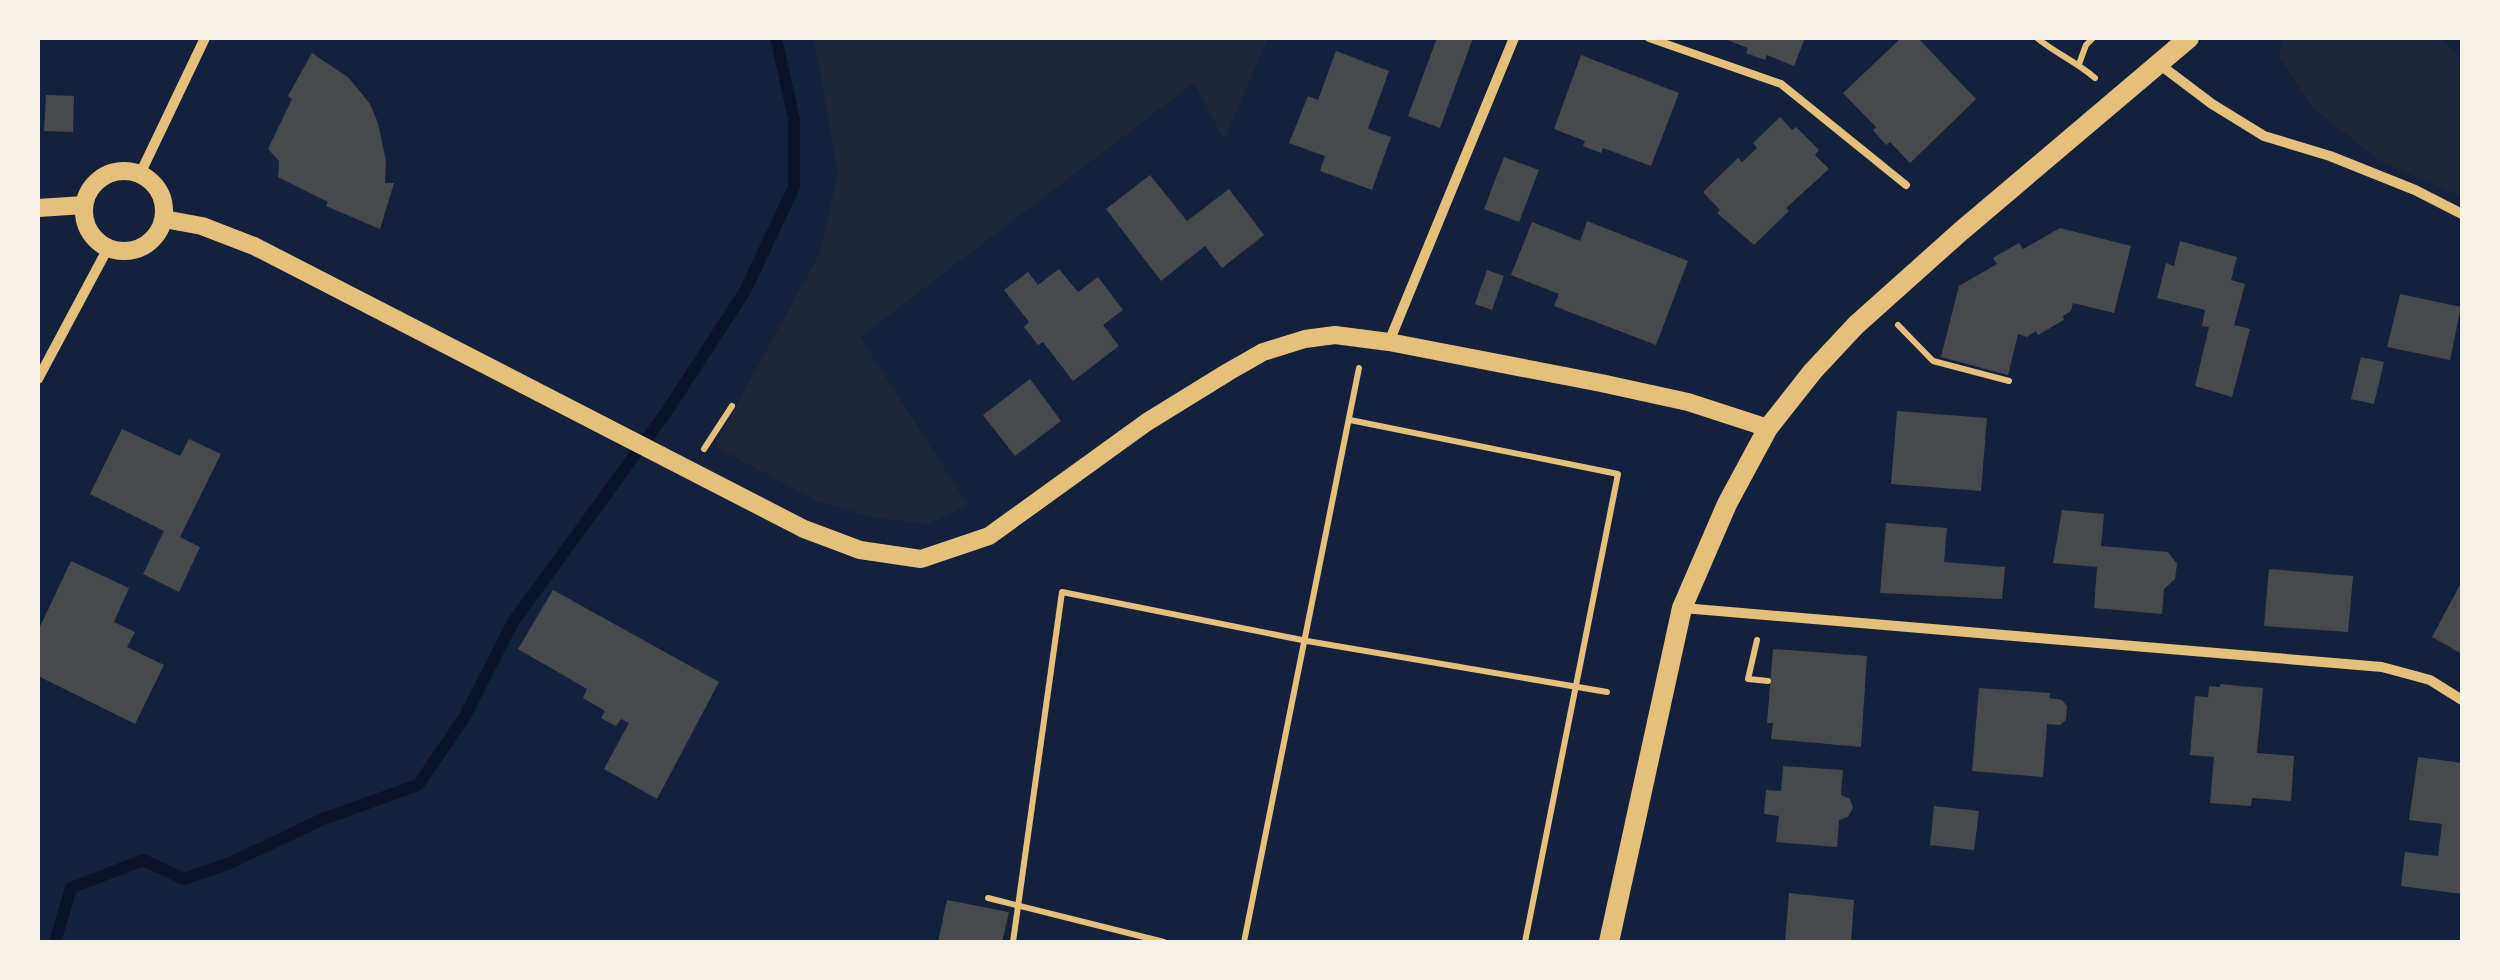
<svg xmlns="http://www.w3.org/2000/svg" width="2500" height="980" font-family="'Work Sans',sans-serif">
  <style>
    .green { fill: #1d2539 }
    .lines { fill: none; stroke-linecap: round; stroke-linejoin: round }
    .stream { stroke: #0b132b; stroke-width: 12 }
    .building { fill: #48494c }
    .path { stroke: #e5c07b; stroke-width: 6 }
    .service { stroke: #e5c07b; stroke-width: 8 }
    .minor { stroke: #e5c07b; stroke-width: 10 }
    .tertiary { stroke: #e5c07b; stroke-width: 18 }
    .secondary { stroke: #e5c07b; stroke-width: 20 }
  </style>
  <rect width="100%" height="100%" fill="#14213d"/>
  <g class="green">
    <path d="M814,38H1268L1224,140L1194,83L860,337L968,505L928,524L876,518L819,502L714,446L820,253L838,173Z"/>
    <path d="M2284,38H2440L2462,58V197L2380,161L2313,108L2279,56Z"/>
  </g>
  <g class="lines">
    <path class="stream" d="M55,942L71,888L143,860L184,879L230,863L323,819L418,785L464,718L513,622L667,411L745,291L794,187V119L776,38"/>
  </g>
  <g class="building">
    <path d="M1437,38H1473L1440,128L1408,116Z"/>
    <path d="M1722,38H1805L1794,66L1767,55L1765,60L1746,53L1748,48Z"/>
    <path d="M1901,38H1918L1976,99L1910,163L1890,142L1886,145L1873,130L1876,127L1843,93Z"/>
    <path d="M1336,51L1389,71L1368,129L1391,137L1372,190L1320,171L1325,156L1289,143L1308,96L1318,100Z"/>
    <path d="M312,53L349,78L370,104L378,123L386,161L385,183H394L380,229L326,206L328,202L278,177L279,161L268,149L292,99L288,96Z"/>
    <path d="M1581,55L1679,93L1651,166L1603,148L1601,153L1583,146L1585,141L1554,129Z"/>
    <path d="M46,95L74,96L73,132L44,131Z"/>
    <path d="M1780,117L1792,130L1796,127L1819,150L1815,155L1829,169L1786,208L1789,211L1754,245L1717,213L1720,210L1703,192L1738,158L1742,162L1757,148L1753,143Z"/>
    <path d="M1504,157L1539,170L1519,222L1484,209Z"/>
    <path d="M1150,175L1187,221L1229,189L1264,235L1222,268L1205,246L1161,281L1106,209Z"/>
    <path d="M1587,221L1688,261L1656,345L1554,306L1559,294L1511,275L1532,222L1580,241Z"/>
    <path d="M2060,228L2131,246L2114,313L2073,303L2071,311L2063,316L2064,320L2038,335L2036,331L2027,337L2018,334L2008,375L1941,357L1959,286L1997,264L1993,258L2019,243L2023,249Z"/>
    <path d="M2180,241L2237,257L2231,280L2245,284L2234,325L2250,329L2232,397L2195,386L2209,327L2202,326L2205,310L2157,298L2166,263L2174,266Z"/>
    <path d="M1059,269L1078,292L1098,277L1123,310L1103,325L1119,346L1073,381L1043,342L1038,345L1024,327L1029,322L1004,290L1028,272L1038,285Z"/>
    <path d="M1487,270L1504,276L1492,310L1475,304Z"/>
    <path d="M2400,294L2461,307L2450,360L2387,347Z"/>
    <path d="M2361,357L2384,362L2374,404L2351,399Z"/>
    <path d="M1030,379L1061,421L1015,456L983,415Z"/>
    <path d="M1897,411L1987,418L1981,491L1891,484Z"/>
    <path d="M122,429L180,456L189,439L221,454L180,537L200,547L179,592L143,574L164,531L90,494Z"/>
    <path d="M2062,510L2104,514L2101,546L2168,552L2177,564L2175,579L2164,589L2162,614L2094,608L2097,567L2053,563Z"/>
    <path d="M1886,523L1947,528L1944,562L2005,567L2002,599L1880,593Z"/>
    <path d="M71,561L129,588L114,622L135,632L127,647L164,665L135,724L38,676V631Z"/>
    <path d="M2269,569L2353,576L2348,632L2264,626Z"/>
    <path d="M2462,581V654L2432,637Z"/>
    <path d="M553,590L719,682L657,799L604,769L629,723L621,719L616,726L601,718L605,711L583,698L587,689L518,649Z"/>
    <path d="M1773,649L1867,656L1861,747L1771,739L1773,723H1767Z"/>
    <path d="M2220,684L2263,688L2257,753L2294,756L2291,801L2252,798L2251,806L2210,803L2214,757L2190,755L2195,696L2208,697L2209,686L2220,687Z"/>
    <path d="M1979,688L2050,693L2049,698L2062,700L2067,706L2066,720L2060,725L2047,724L2043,777L1972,771Z"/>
    <path d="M2418,757L2462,763V894L2401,886L2405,852L2438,856L2442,824L2409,820Z"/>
    <path d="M1783,766L1843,770L1841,795L1850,799L1853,808L1848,817L1839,820L1837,847L1776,842L1779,816L1764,814L1766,790L1781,791Z"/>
    <path d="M1934,806L1979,811L1974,850L1930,845Z"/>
    <path d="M1789,893L1854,900L1851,942H1785Z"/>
    <path d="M947,900L1009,912L1002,942H938Z"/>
  </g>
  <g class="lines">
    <g class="path">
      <path d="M2037,38C2055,53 2077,62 2095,78"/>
      <path d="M2079,64L2086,45L2093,38"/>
      <path d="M1898,325L1933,361L2009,381"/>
      <path d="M1350,420L1618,474L1525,942"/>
      <path d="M704,449L732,406"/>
      <path d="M1757,640L1748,679L1768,681"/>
      <path d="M988,898L1164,942"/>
      <path d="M1013,942L1062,592L1307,641L1607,692"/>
      <path d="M1244,942L1359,368"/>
    </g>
    <path class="service" d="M1649,38L1781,84L1906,185"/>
    <g class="minor">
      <path d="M2159,64L2212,104L2264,136L2330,156L2415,190L2462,214"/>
      <path d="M140,174L205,38"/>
      <path d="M1389,342L1514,38"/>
      <path d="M38,379L108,248"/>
      <path d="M1683,608L2382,667L2430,680L2462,700"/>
    </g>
    <g class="tertiary">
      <circle cx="124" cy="211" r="40"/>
      <path d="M38,208L84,205"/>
      <path d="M164,219L202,226L254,246L804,529L860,550L921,559L989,536L1147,422L1228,372L1263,352L1305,339L1335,335L1389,342L1601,383L1688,402L1768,428"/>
    </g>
    <path class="secondary" d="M1609,942L1682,608L1727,504L1768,428L1813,371L1856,325L1960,232L2189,38"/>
  </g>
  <rect width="2500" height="980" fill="none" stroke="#f6f1e7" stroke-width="80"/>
</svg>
